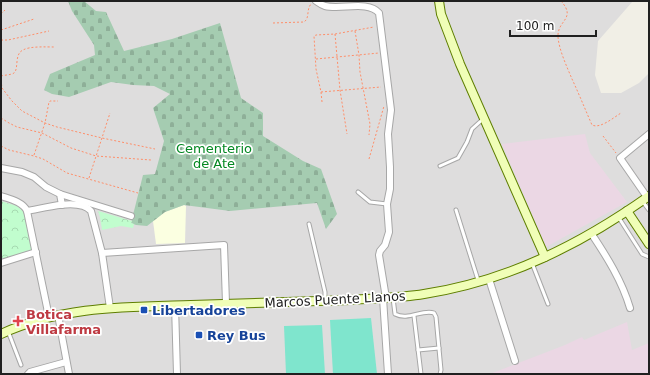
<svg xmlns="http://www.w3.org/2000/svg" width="650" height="375" font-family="'DejaVu Sans',sans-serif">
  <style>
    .residential { fill: #dedddd }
    .industrial { fill: #ebd7e4 }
    .education { fill: #fbffe1 }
    .cemetery { fill: url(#cemetery-stones) }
    .park { fill: url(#park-crowns) }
    .pitch { fill: #7fe5cd }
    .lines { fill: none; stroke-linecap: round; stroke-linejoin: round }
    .lane-casing { stroke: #a7a7a7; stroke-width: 5 }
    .street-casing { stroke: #a7a7a7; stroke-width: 8 }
    .secondary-casing { stroke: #5e7e00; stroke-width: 10 }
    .path { stroke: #ff8e69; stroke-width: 1; stroke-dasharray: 2 2; stroke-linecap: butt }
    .lane { stroke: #fff; stroke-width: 3 }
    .street { stroke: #fff; stroke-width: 6 }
    .secondary { stroke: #f0feb7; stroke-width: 8 }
    .transit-dot { fill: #1a4fb4; stroke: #fff; stroke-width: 1.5 }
    .health-dot { fill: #e0444e; stroke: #fff; stroke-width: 1.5 }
    .labels { text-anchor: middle; stroke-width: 3.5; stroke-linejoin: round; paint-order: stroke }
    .park-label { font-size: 13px; fill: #048822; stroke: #fff }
    .street-label { font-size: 13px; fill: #202020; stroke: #fff }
    .transit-label { font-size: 13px; font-weight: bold; fill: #164399; stroke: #fff; text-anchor: start }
    .health-label { font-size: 13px; font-weight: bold; fill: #be3a42; stroke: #fff; text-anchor: start }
  </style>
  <defs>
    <pattern id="cemetery-stones" width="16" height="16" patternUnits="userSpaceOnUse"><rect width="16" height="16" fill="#a5ccb1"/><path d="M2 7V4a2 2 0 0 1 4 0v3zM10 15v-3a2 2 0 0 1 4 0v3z" fill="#8eaf98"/></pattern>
    <pattern id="park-crowns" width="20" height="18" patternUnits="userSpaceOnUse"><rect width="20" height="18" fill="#c1fdce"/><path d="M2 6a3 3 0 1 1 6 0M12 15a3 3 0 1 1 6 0" fill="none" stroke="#a6d9b1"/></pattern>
  </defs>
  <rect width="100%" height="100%" fill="#f1efe6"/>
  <path class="residential" d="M1,1H633L598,41L595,75L601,93H621L639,83L649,73V374H1Z"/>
  <g class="industrial">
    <path d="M585,134L590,153L627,202L546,247L502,144Z"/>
    <path d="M627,322L632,350L649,343V374H490L565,345L582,337L584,340Z"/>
  </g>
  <path class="education" d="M184,205L186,206L185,243L156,244L153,221L165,212Z"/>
  <path class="cemetery" d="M68,1H84L96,11L106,12L124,51L172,39L220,23L241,98L263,113V136L303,161L321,169L337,214L326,229L317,203L230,211L184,205L165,212L147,226L136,225L131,223L143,175L155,174L164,141L153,108L170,94L154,86L133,85L111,82L69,97L52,94L44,90L50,74L95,55L94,45L72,11Z"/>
  <g class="park">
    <path d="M1,201L17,206L24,212L32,250L1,260Z"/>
    <path d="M98,211L132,221L131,223L134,224L133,228L121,226L102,230L100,217Z"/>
  </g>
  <g class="pitch">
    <path d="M371,318L377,374H333L330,320Z"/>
    <path d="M322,325L325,374H286L284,326Z"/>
  </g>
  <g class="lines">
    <g class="lane-casing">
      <g id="lane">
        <path d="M440,166L458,158L467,142L472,129L483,119"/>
        <path d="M358,192L370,202L387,204"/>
        <path d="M643,202L649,210"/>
        <path d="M456,210L478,280"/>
        <path d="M619,218L642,254L649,257"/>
        <path d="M309,224L325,292V301"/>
        <path d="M532,263L548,304"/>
        <path d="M393,298L395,314C408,321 422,309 434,313L436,317L441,370L440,374"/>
        <path d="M414,316L421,374"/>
        <path d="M8,331L21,365"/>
        <path d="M418,350L439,348"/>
      </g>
    </g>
    <g class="street-casing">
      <g id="street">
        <path d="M316,1C319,3 321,5 325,6C341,10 368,0 379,13L391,110L388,134L390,167V189L387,204L389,232L385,245L380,251L379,255L386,298"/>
        <path d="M1,168L22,172L34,177L46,187L60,194L62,205"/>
        <path d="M60,194L131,216"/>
        <path d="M1,196C10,199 23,202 27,211L49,317"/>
        <path d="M647,197L620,158L649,134"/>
        <path d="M27,211C44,208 68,201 83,206C86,207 89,209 91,211L102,253L110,308"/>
        <path d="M591,233C607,257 622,281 630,308"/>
        <path d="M102,253L224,245L226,303"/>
        <path d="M1,263L36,252"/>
        <path d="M489,279L515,361"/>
        <path d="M383,298L388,374"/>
        <path d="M175,305L177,374"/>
        <path d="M58,315L69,374"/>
        <path d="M28,374L30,372L66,362"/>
      </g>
    </g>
    <g class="secondary-casing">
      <g id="secondary">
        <path d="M439,1L441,14L460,64L545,257"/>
        <path d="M627,211L649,244"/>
        <path d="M1,334C62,306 125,307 191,305C244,303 297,302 350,300C375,298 400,298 424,294C508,281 581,244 649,196"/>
      </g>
    </g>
    <g class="path">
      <path d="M561,1C577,19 557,20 558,37C559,50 567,67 572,79C579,94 585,109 592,125C600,129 613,118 621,113"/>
      <path d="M1,14L5,10"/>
      <path d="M273,23L304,22C310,18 306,10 311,4"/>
      <path d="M1,30L34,19"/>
      <path d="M355,31L359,55L360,72L370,124L369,135"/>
      <path d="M335,34L340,90L347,134"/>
      <path d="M1,40H8L49,31"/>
      <path d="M316,59L379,53"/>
      <path d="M1,76C4,75 11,75 14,73C19,69 14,54 23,50C30,46 46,47 55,47"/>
      <path d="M1,80L2,88L12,101L22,111L45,123L57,127L102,138L155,149"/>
      <path d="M321,92L381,87"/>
      <path d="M322,102L321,92L316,69L314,36L316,35L335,34L374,27"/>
      <path d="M1,118L9,123L17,127L42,133L71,148L96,156L151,160"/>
      <path d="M603,136L616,153"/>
      <path d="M1,146L9,150L34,156L43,159L67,173L138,193"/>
      <path d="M34,155L45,123L49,102L50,101H58"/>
      <path d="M369,159L384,106"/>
      <path d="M89,178L110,113"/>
    </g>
    <use href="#lane" class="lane"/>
    <use href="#street" class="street"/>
    <use href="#secondary" class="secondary"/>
  </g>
  <g class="transit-dot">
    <rect x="140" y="306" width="8" height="8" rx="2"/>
    <rect x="195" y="331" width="8" height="8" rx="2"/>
  </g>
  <path class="health-dot" d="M16 315h4v4h4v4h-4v4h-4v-4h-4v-4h4z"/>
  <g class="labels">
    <g class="park-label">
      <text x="214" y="153">Cementerio<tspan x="214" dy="15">de Ate</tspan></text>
    </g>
    <g class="street-label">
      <text transform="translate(335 299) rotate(-3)" y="5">Marcos Puente Llanos</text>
    </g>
    <g class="transit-label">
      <text x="152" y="315">Libertadores</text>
      <text x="207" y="340">Rey Bus</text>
    </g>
    <g class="health-label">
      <text x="26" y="319">Botica<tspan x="26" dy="15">Villafarma</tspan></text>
    </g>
  </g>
  <rect width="650" height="375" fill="none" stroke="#202020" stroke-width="4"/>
  <path d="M510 30v6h86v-6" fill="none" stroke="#202020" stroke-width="2"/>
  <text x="516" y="30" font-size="12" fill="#202020" stroke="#ffffff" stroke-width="3" paint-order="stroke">100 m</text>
</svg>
